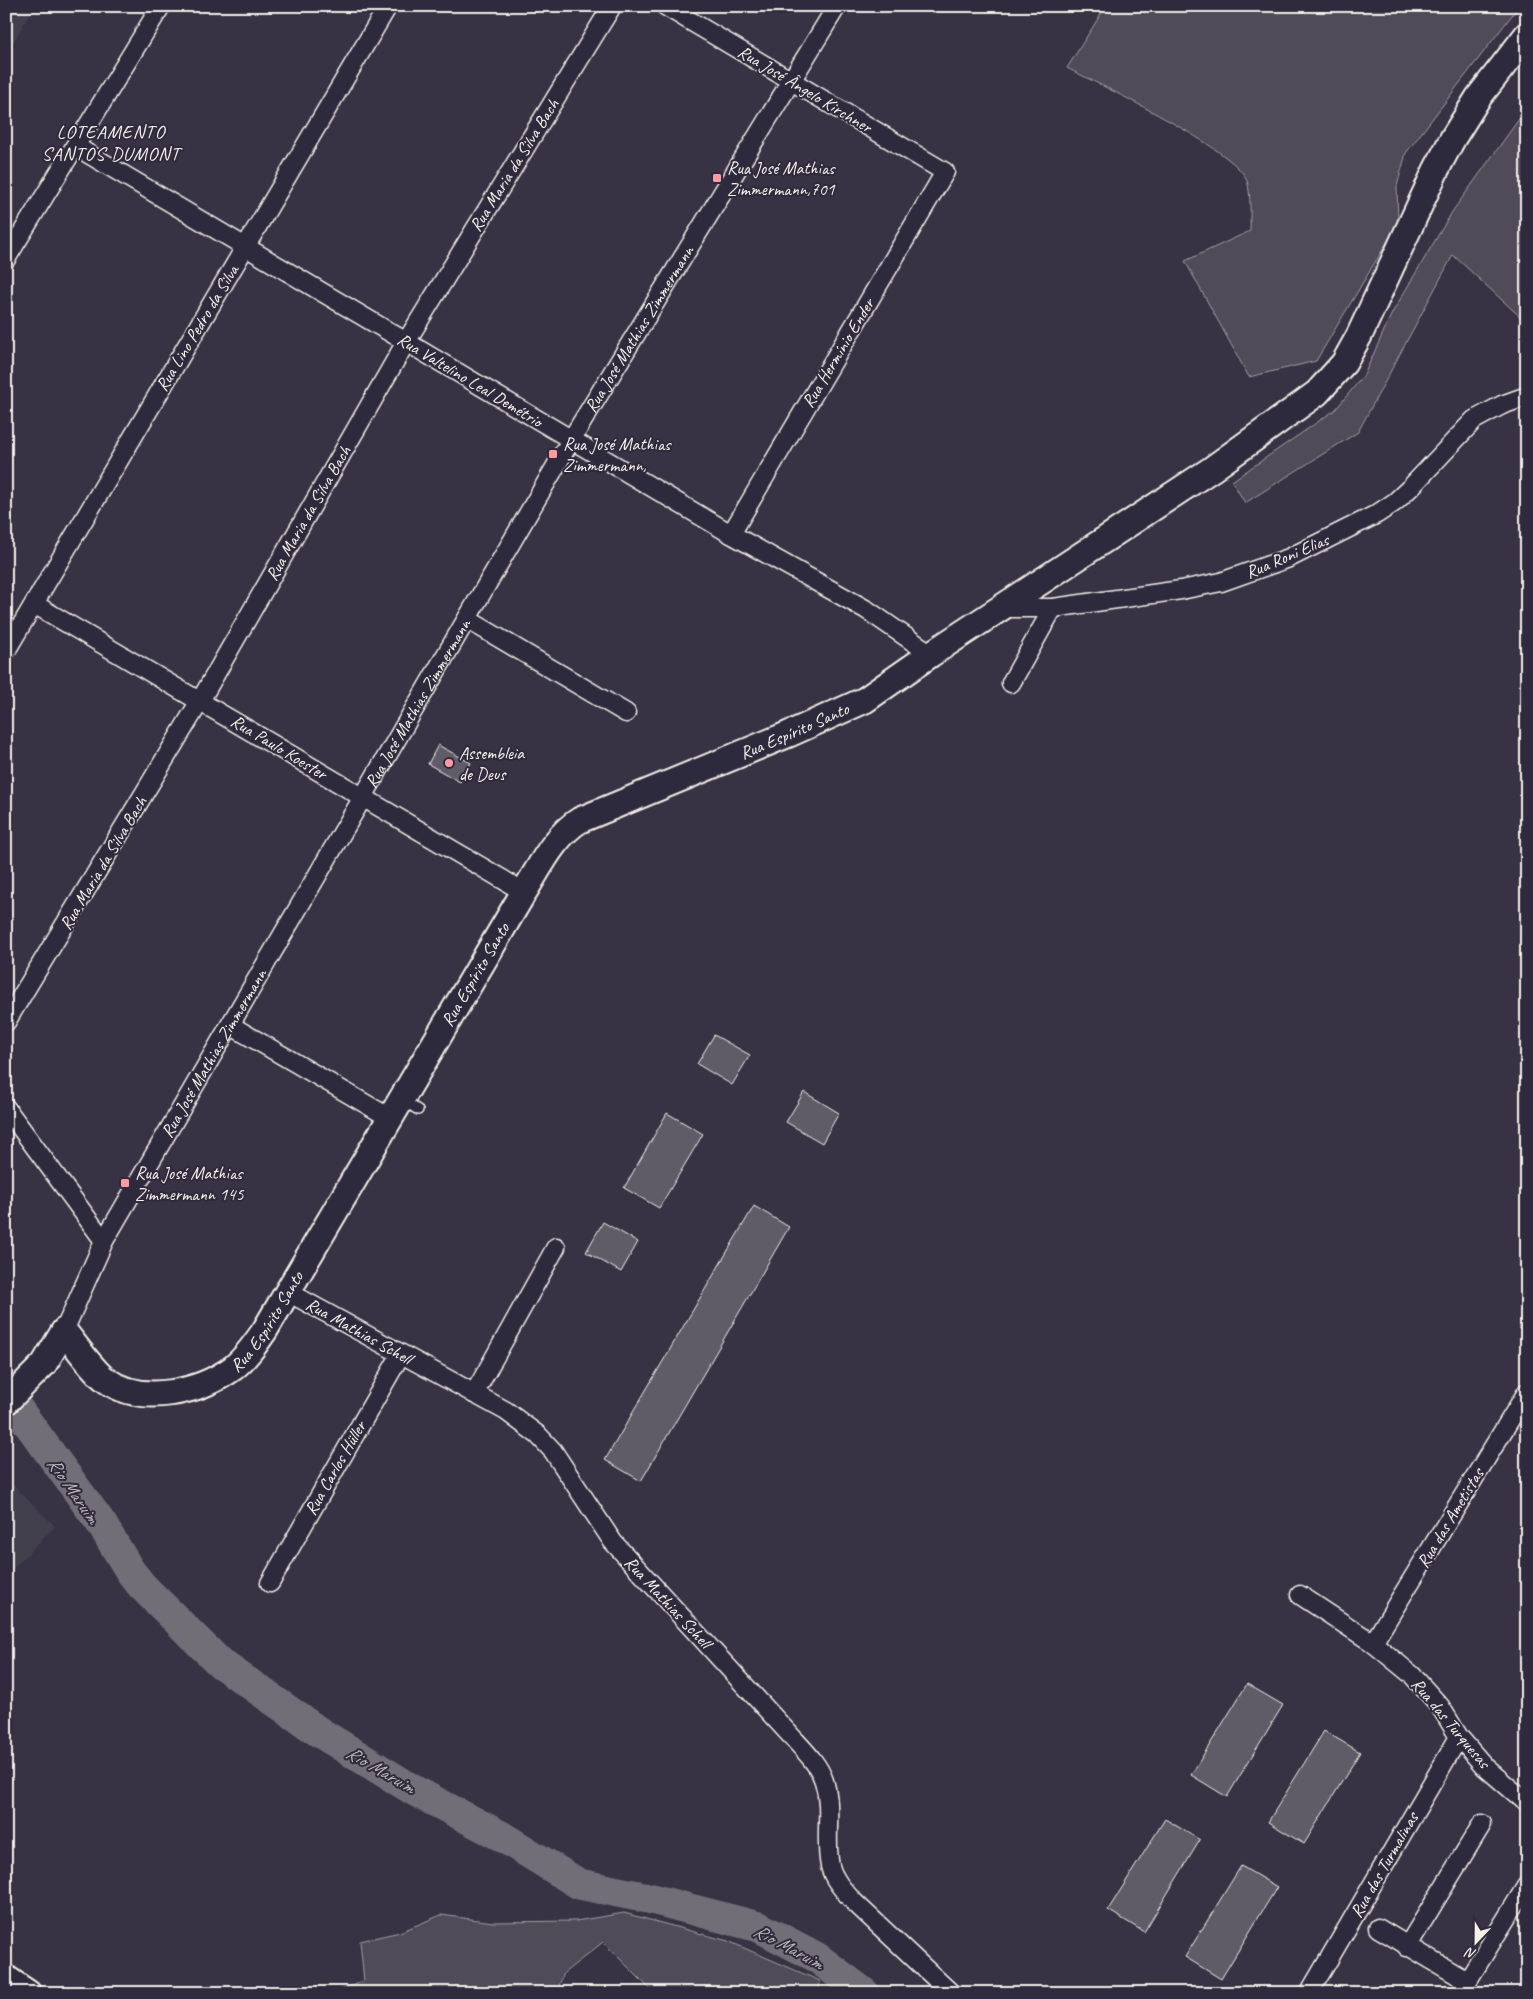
<svg xmlns="http://www.w3.org/2000/svg" width="1533" height="1999" font-family="Caveat,sans-serif">
  <style>
    .built { fill: #433f4e }
    .green { fill: #504b59; stroke: #a29ea0 }
    .lines { fill: none; stroke-linecap: round; stroke-linejoin: round }
    .river { stroke: #726e77; stroke-width: 31 }
    .building { fill: #5f5c67; stroke: #f4f1e8 }
    .lane-casing { stroke: #f4f1e8; stroke-width: 12 }
    .street-casing { stroke: #f4f1e8; stroke-width: 21 }
    .secondary-casing { stroke: #f4f1e8; stroke-width: 29 }
    .lane { stroke: #2f2a3d; stroke-width: 9 }
    .street { stroke: #2f2a3d; stroke-width: 18 }
    .secondary { stroke: #2f2a3d; stroke-width: 25 }
    .poi-dot { fill: #ff9aa2; stroke: #2f2a3d; stroke-width: 2 }
    .labels { text-anchor: middle; stroke-width: 4; stroke-linejoin: round; paint-order: stroke }
    .street-label { font-size: 18px; fill: #f4f1e8; stroke: #2f2a3d }
    .poi-label { font-size: 18px; fill: #f4f1e8; stroke: #2f2a3d; text-anchor: start }
    .neighbourhood-label { font-size: 19px; letter-spacing: 1px; fill: #f4f1e8; stroke: #2f2a3d }
    .water-label { font-size: 19px; font-style: italic; fill: #bab6b5; stroke: #2f2a3d }
  </style>
  <rect width="100%" height="100%" fill="#373244"/>
  <filter id="ink" filterUnits="userSpaceOnUse"><feTurbulence type="fractalNoise" baseFrequency=".02" numOctaves="2"/><feDisplacementMap in="SourceGraphic" scale="10" xChannelSelector="R" yChannelSelector="G"/><feConvolveMatrix kernelMatrix="1 2 1 2 8 2 1 2 1" color-interpolation-filters="sRGB"/></filter>
  <g filter="url(#ink)">
    <g class="built">
      <path d="M6,6H34L6,55Z"/>
      <path d="M6,1478L55,1526L6,1576Z"/>
    </g>
    <g class="green">
      <path d="M1106,6H1519L1406,153L1397,186L1398,224L1316,361L1249,377L1185,261L1250,231C1250,218 1251,192 1247,181C1238,150 1100,85 1067,68Z"/>
      <path d="M1527,108V323L1453,255L1358,432L1245,503L1232,481L1335,410L1364,375L1392,313L1452,212Z"/>
      <path d="M624,1913L728,1941L820,1981L819,1993H654L603,1942L564,1973L556,1993H333L364,1981L360,1941L400,1932L441,1915L493,1922L576,1921Z"/>
    </g>
    <g class="lines">
      <path class="river" d="M6,1393L101,1523L130,1571L142,1586L220,1663L319,1732L415,1791L501,1836L579,1884L648,1898L759,1927L816,1957L864,1993"/>
    </g>
    <g class="building">
      <path d="M438,745L471,763L460,782L428,764Z"/>
      <path d="M714,1035L750,1055L732,1085L697,1064Z"/>
      <path d="M804,1092L839,1113L822,1143L786,1122Z"/>
      <path d="M667,1113L703,1134L659,1208L624,1188Z"/>
      <path d="M754,1206L789,1227L641,1481L605,1460Z"/>
      <path d="M603,1222L638,1242L621,1272L586,1252Z"/>
      <path d="M1247,1684L1283,1705L1227,1797L1191,1775Z"/>
      <path d="M1324,1731L1360,1752L1304,1844L1268,1822Z"/>
      <path d="M1165,1819L1200,1840L1144,1932L1108,1910Z"/>
      <path d="M1241,1866L1277,1887L1221,1979L1185,1957Z"/>
    </g>
    <g class="lines">
      <g class="lane-casing">
        <path id="lane" d="M404,1101L418,1110"/>
      </g>
      <g class="street-casing">
        <g id="street">
          <path d="M665,6L945,172L731,534"/>
          <path d="M75,146L731,534L867,610L931,654"/>
          <path d="M6,259L161,6"/>
          <path d="M34,604L524,892"/>
          <path d="M1001,608H1053L1181,590L1221,582L1289,558L1377,514L1395,502L1411,487L1474,420L1502,405L1527,396"/>
          <path d="M467,619L626,713"/>
          <path d="M6,651L388,6"/>
          <path d="M1011,683L1053,608"/>
          <path d="M6,1022L200,701L406,342L612,6"/>
          <path d="M230,1025L390,1118"/>
          <path d="M6,1108L104,1241"/>
          <path d="M288,1292L506,1411L538,1435L553,1451L613,1542L793,1738C805,1751 819,1765 824,1781C833,1809 824,1838 830,1866C833,1879 844,1891 853,1901L951,1993"/>
          <path id="s1" d="M64,1331L104,1241L363,797L571,440L837,6"/>
          <path d="M474,1394L556,1247"/>
          <path d="M270,1583L401,1354"/>
          <path d="M1300,1595L1373,1643L1412,1675L1440,1706L1459,1737L1485,1767L1527,1803"/>
          <path d="M1373,1643L1527,1392"/>
          <path d="M1378,1928L1467,1981"/>
          <path d="M1407,1947L1482,1824"/>
          <path d="M1309,1993L1459,1737"/>
          <path d="M1460,1993L1527,1885"/>
        </g>
      </g>
      <g class="secondary-casing">
        <g id="secondary">
          <path id="s2" d="M6,1402L44,1364L64,1331C74,1343 94,1372 106,1380C142,1406 200,1392 233,1368C246,1358 256,1343 265,1330L524,892C540,867 554,836 580,820L789,734L865,700L931,654L1212,469L1317,393L1344,363L1359,336L1436,170L1453,138L1478,98L1527,35"/>
          <path d="M6,1978L28,1993"/>
        </g>
      </g>
      <use href="#lane" class="lane"/>
      <use href="#street" class="street"/>
      <use href="#secondary" class="secondary"/>
    </g>
  </g>
  <g class="poi-dot">
    <rect x="712" y="173" width="10" height="10" rx="2.5"/>
    <rect x="548" y="449" width="10" height="10" rx="2.5"/>
    <circle cx="449" cy="763" r="5"/>
    <rect x="120" y="1178" width="10" height="10" rx="2.5"/>
  </g>
  <g class="labels">
    <g class="street-label">
      <text transform="translate(805 89) rotate(31)" y="6">Rua José Ângelo Kirchner</text>
      <text transform="translate(514 165) rotate(-58)" y="6">Rua Maria da Silva Bach</text>
      <text transform="translate(197 328) rotate(-59)" y="6">Rua Lino Pedro da Silva</text>
      <text dy="6" stroke="none"><textPath href="#s1" startOffset="1156">Rua José Mathias Zimmermann</textPath></text>
      <text transform="translate(838 353) rotate(-59)" y="6">Rua Hermínio Ender</text>
      <text transform="translate(470 380) rotate(31)" y="6">Rua Valtelino Leal Demétrio</text>
      <text transform="translate(308 513) rotate(-60)" y="6">Rua Maria da Silva Bach</text>
      <text transform="translate(1287 556) rotate(-23)" y="6">Rua Roni Elias</text>
      <text dy="6" stroke="none"><textPath href="#s1" startOffset="721">Rua José Mathias Zimmermann</textPath></text>
      <text dy="6" stroke="none"><textPath href="#s2" startOffset="1175">Rua Espírito Santo</textPath></text>
      <text transform="translate(279 747) rotate(31)" y="6">Rua Paulo Koester</text>
      <text transform="translate(103 863) rotate(-59)" y="6">Rua Maria da Silva Bach</text>
      <text dy="6" stroke="none"><textPath href="#s2" startOffset="755">Rua Espírito Santo</textPath></text>
      <text dy="6" stroke="none"><textPath href="#s1" startOffset="316">Rua José Mathias Zimmermann</textPath></text>
      <text dy="6" stroke="none"><textPath href="#s2" startOffset="350">Rua Espírito Santo</textPath></text>
      <text transform="translate(359 1331) rotate(29)" y="6">Rua Mathias Schell</text>
      <text transform="translate(335 1468) rotate(-60)" y="6">Rua Carlos Hüller</text>
      <text transform="translate(1450 1518) rotate(-59)" y="6">Rua das Ametistas</text>
      <text transform="translate(668 1602) rotate(47)" y="6">Rua Mathias Schell</text>
      <text transform="translate(1451 1723) rotate(50)" y="6">Rua das Turquesas</text>
      <text transform="translate(1384 1865) rotate(-60)" y="6">Rua das Turmalinas</text>
    </g>
    <g class="poi-label">
      <text x="727" y="174">Rua José Mathias<tspan x="727" dy="21">Zimmermann,701</tspan></text>
      <text x="563" y="450">Rua José Mathias<tspan x="563" dy="21">Zimmermann,</tspan></text>
      <text x="459" y="759">Assembleia<tspan x="459" dy="21">de Deus</tspan></text>
      <text x="135" y="1179">Rua José Mathias<tspan x="135" dy="21">Zimmermann 145</tspan></text>
    </g>
    <g class="neighbourhood-label">
      <text x="111" y="138">LOTEAMENTO<tspan x="111" dy="22">SANTOS DUMONT</tspan></text>
    </g>
    <g class="water-label">
      <text transform="translate(74 1490) rotate(55)" y="7">Rio Maruim</text>
      <text transform="translate(381 1769) rotate(30)" y="7">Rio Maruim</text>
      <text transform="translate(789 1946) rotate(28)" y="7">Rio Maruim</text>
    </g>
  </g>
  <rect width="1533" height="1999" fill="none" stroke="#2f2a3d" stroke-width="25"/>
  <rect x="12" y="12" width="1508" height="1974" fill="none" stroke="#f4f1e8" stroke-width="2" filter="url(#ink)"/>
  <g transform="translate(1476 1942) rotate(202)" stroke="#2f2a3d" stroke-width="4" paint-order="stroke">
  <path d="M0-4L9 19L0 12L-9 19Z" fill="#f4f1e8"/>
  <text y="-8" font-size="14" font-weight="bold" text-anchor="middle" fill="#f4f1e8">N</text>
  </g>
</svg>
